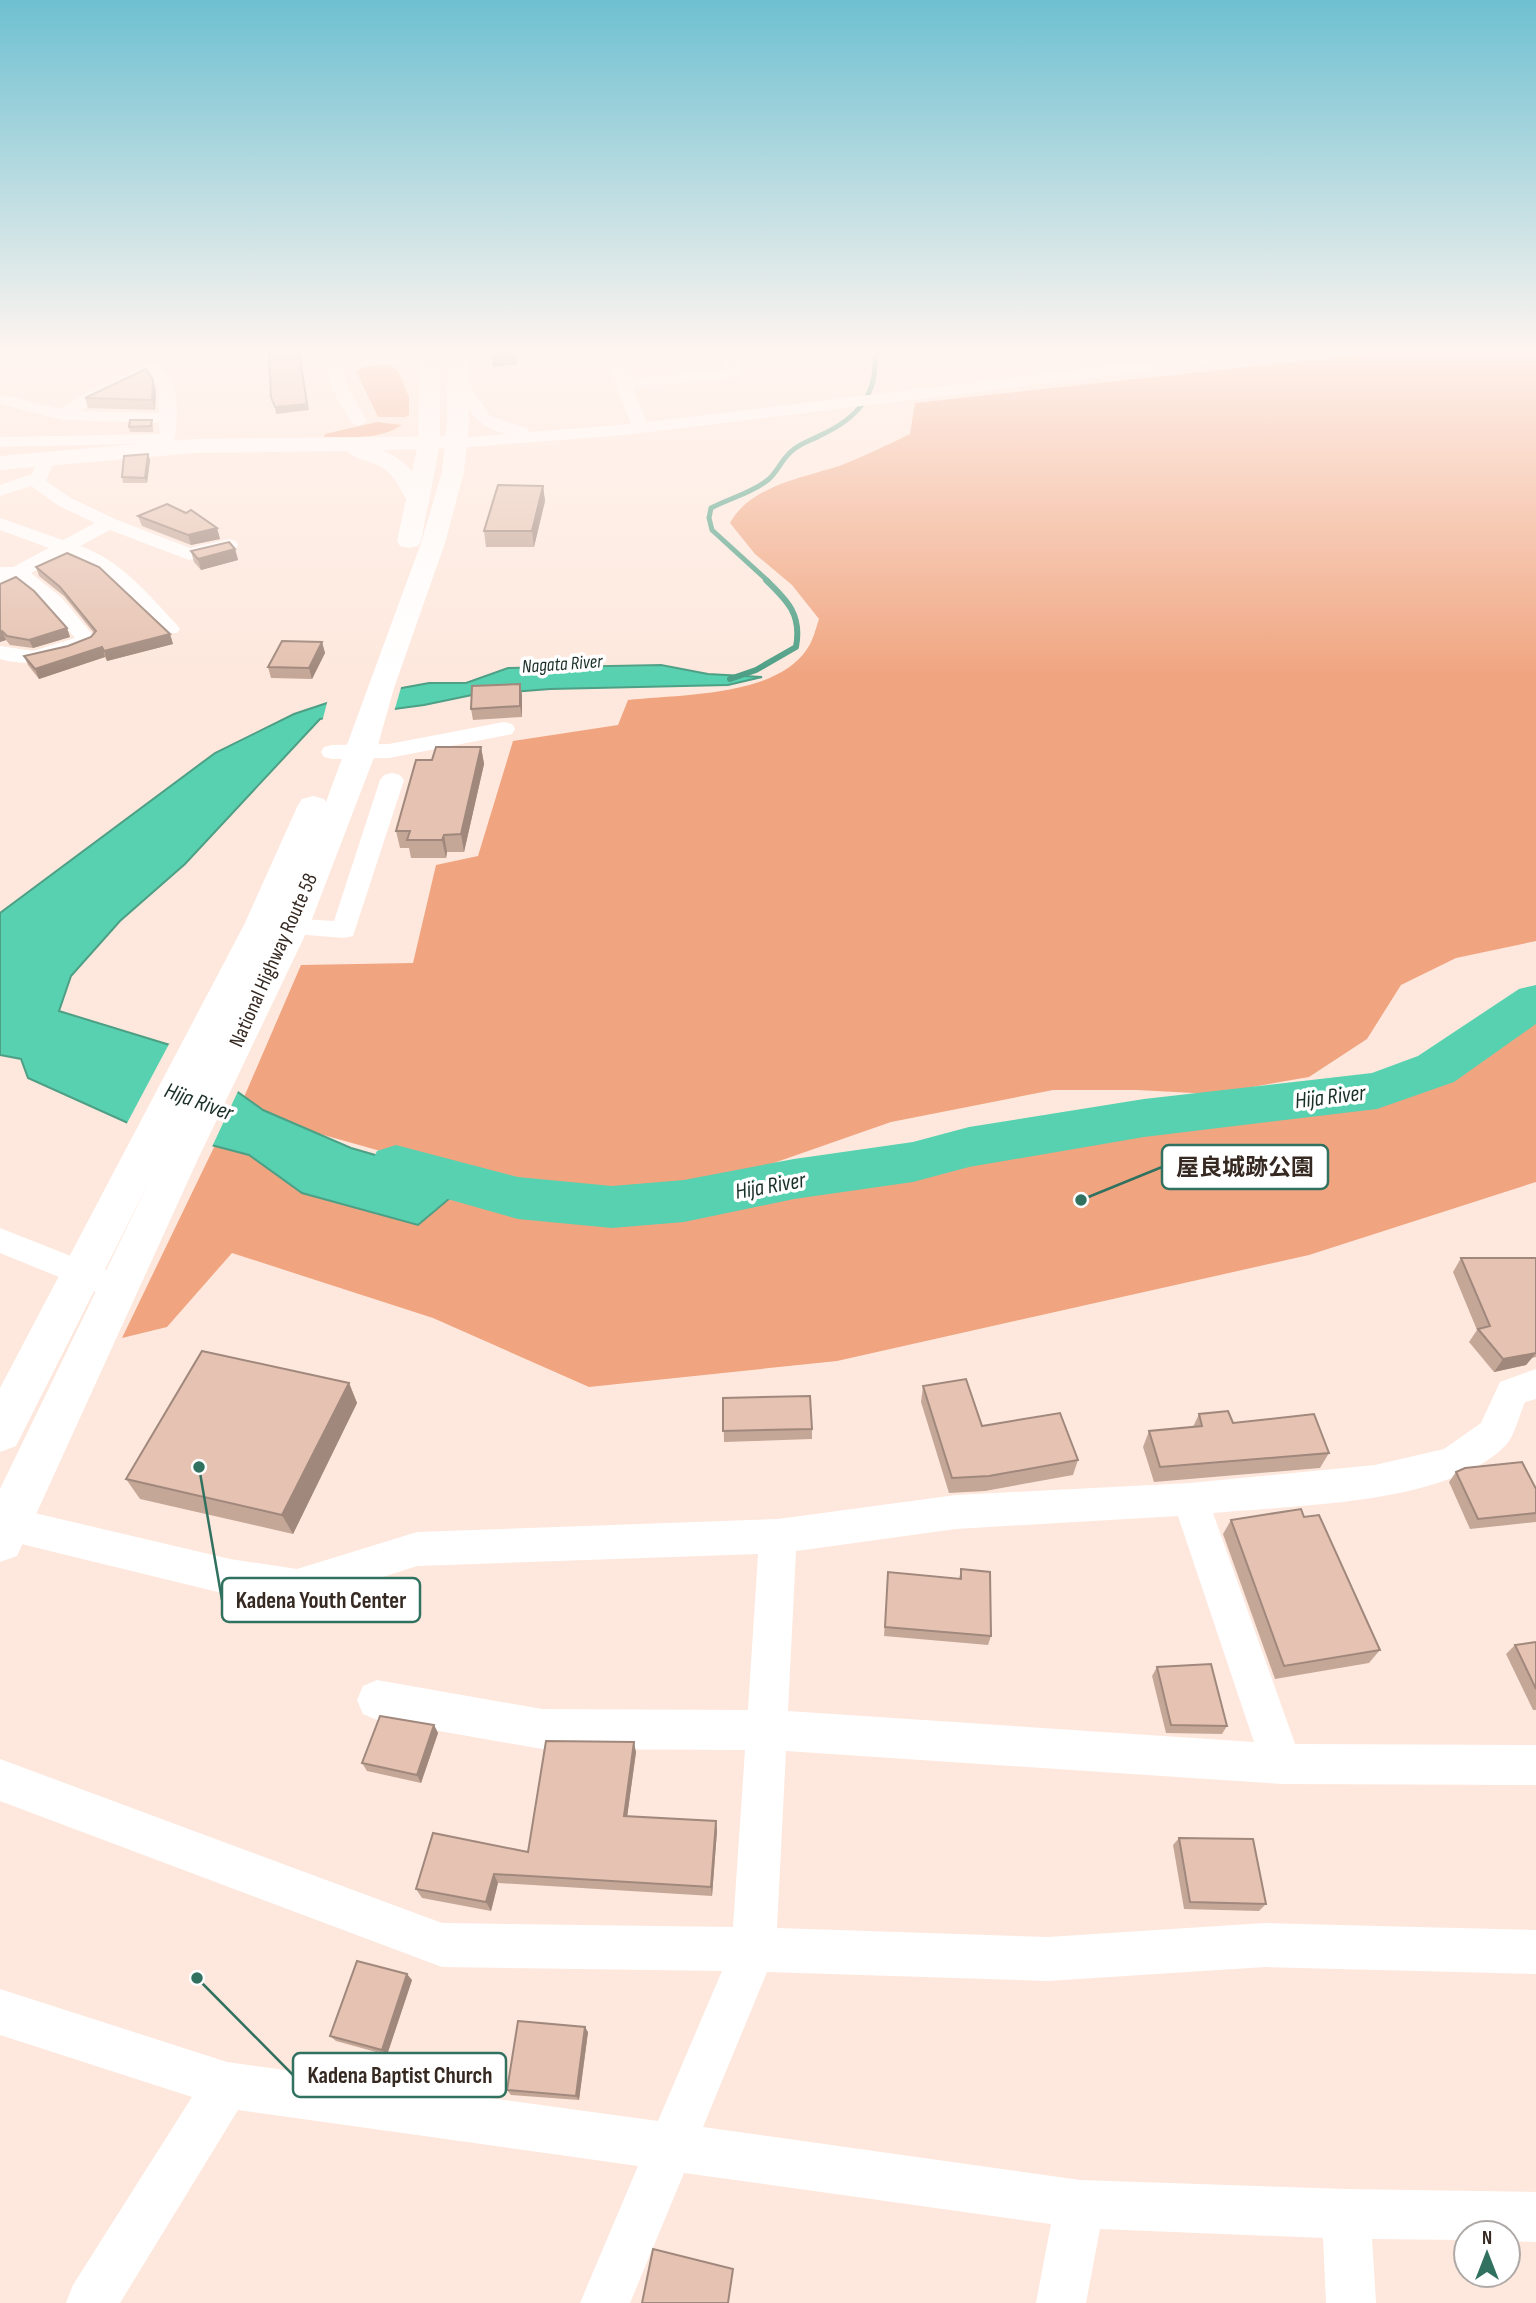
<svg xmlns="http://www.w3.org/2000/svg" width="1536" height="2303" font-family="'Sofia Sans Condensed','Noto Sans JP',sans-serif">
  <style>
    .green { fill: #f0a580 }
    .water { fill: #57d1af; stroke: #4d9f85; stroke-width: 2 }
    .pier { fill: #fee8dd }
    .lines { fill: none; stroke-linecap: round; stroke-linejoin: round }
    .stream-far1 { stroke: #4d9f85; stroke-width: 5 }
    .stream { stroke: #4d9f85; stroke-width: 6 }
    .river { fill: #57d1af; fill-rule: evenodd }
    .minor { fill: #fff; fill-rule: evenodd }
    .major { fill: #fff; fill-rule: evenodd }
    .highway { fill: #fff; fill-rule: evenodd }
    .wall { fill: #c5a798 }
    .shaded-wall { fill: #a0887c }
    .building { fill: #e5c2b1; stroke: #a0887c; stroke-width: 2 }
    .labels { text-anchor: middle; stroke-width: 7; stroke-linejoin: round; paint-order: stroke }
    .far-water-label { font-size: 19px; font-style: italic; fill: #1b3029; stroke: #fff }
    .street-label { font-size: 21px; fill: #362922; stroke: #fff }
    .water-label { font-size: 23px; font-style: italic; fill: #1b3029; stroke: #fff }
    .leader { fill: none; stroke: #31715f; stroke-width: 2.5 }
    .callout-dot { fill: #31715f; stroke: #fff; stroke-width: 2.5 }
    .callout { fill: #fff; stroke: #31715f; stroke-width: 2.5 }
    .callout-label { font-size: 23px; text-anchor: middle; font-weight: bold; fill: #362922 }
  </style>
  <rect width="100%" height="100%" fill="#fee8dd"/>
  <g class="green">
    <path d="M1385,352H1536V941L1456,958L1401,985L1367,1039L1309,1077L1212,1094L1137,1090H1053L891,1122L768,1165L646,1199L498,1184L238,1111L301,965L413,963L436,865L478,856L513,741L618,725L628,700C679,694 776,697 807,649C813,641 816,628 819,619L792,585L755,554L730,523C750,486 802,478 839,466C863,457 887,445 910,434L915,403Z"/>
    <path d="M387,366L397,369L409,397V415L405,417H378L356,371L365,367Z"/>
    <path d="M377,422L402,425C380,440 350,437 324,437L325,434Z"/>
    <path d="M1536,1004V1182L1309,1255L837,1361L589,1387L433,1318L232,1253L167,1327L122,1338L230,1114L501,1194L650,1205L969,1147L1189,1113L1357,1095L1436,1069Z"/>
  </g>
  <path class="water" d="M661,665L708,674L762,677L728,685L550,689L472,695L424,705L320,719L185,864L120,921L71,976L59,1011L173,1046L263,1110L351,1148L469,1182L418,1225L302,1193L249,1155L128,1123L28,1078L21,1059L0,1055V913L215,753L294,714L336,700L429,683H466L508,668Z"/>
  <g class="pier">
    <path d="M402,684L394,712L322,722L328,699Z"/>
    <path d="M169,1044H176L239,1089L211,1149L126,1125Z"/>
  </g>
  <g class="lines">
    <path class="stream-far1" d="M768,581L712,530L709,518L711,508C730,498 752,493 769,479C779,470 782,458 793,450C801,443 812,440 821,435C856,419 877,396 875,357L879,352"/>
    <path class="stream" d="M730,679L756,670L796,647C802,615 788,601 766,580"/>
    <path class="river" d="M1536,985V1024L1454,1082L1377,1109L1144,1137L969,1167L913,1182L794,1199L684,1222L612,1228L518,1219L377,1179L370,1165L377,1151L396,1145L518,1177L612,1186L684,1180L794,1159L913,1142L969,1127L1144,1099L1372,1073L1418,1056L1519,989Z"/>
    <g class="minor">
      <path d="M17,352H38L0,370V359Z"/>
      <path d="M82,352H109L158,365C163,372 171,380 174,388C178,398 178,435 173,443L0,447V437L160,434L159,423L63,420L0,404V394L60,409L91,390L138,369L84,355ZM150,375L159,389V413L80,411Z"/>
      <path d="M326,352H342L341,358L434,352L438,356L430,361L342,367L348,388L367,421L359,426L353,424C338,402 324,379 326,352Z"/>
      <path d="M597,352H673L666,357L620,362L630,379L725,370L722,352H738L741,374L739,377L633,388L647,422L1221,352H1269L1262,357L624,435L457,448L449,443L457,438L507,434C470,425 469,406 449,378L457,373L463,375L490,416L527,428L529,432L631,424L611,372Z"/>
      <path d="M45,457L54,462L46,481L71,498L115,519L190,548L229,539L236,541L238,545L236,549L189,560L110,530L80,546C122,561 147,593 177,625L180,629L177,633H163C132,600 110,570 66,554L31,573L62,598L97,640L94,644C63,657 34,669 0,659V646L33,651L75,638L39,597L17,581L0,585V567H13L49,548L0,530V518L63,540L95,523L59,506L31,486L0,496V485L32,474L39,458Z"/>
      <path d="M504,722L512,724L515,729L512,734L389,758L332,759L324,757L321,752L324,747L332,745L389,744Z"/>
      <path d="M392,773L400,775L404,780L353,936L344,938L258,931L254,925L258,919L267,917L334,921L380,780L384,775Z"/>
      <path d="M0,1228L129,1279L134,1288L129,1297L118,1301L0,1253Z"/>
      <path d="M1536,1369V1399L1525,1402C1519,1415 1515,1436 1505,1446C1446,1505 1294,1505 1213,1513L1295,1744L1536,1745V1785L1282,1784L786,1751L777,1928L1048,1937L1265,1923L1536,1930V1974L1265,1967L1048,1981L767,1972L703,2127L1080,2180L1346,2189L1536,2192V2242L1508,2241V2233H1466V2240L1372,2239L1376,2303H1326L1323,2238L1100,2229L1086,2303H1036L1051,2224L684,2173L630,2303H580L638,2166L238,2110L120,2303H66L73,2285L192,2097L0,2035V1989L227,2062L658,2121L722,1971L442,1967L0,1801V1759L442,1923L733,1927L745,1750L542,1749L377,1720L363,1714L357,1700L363,1686L377,1680L542,1709L748,1710L758,1554L417,1566L297,1605L230,1595L9,1541L0,1537V1511L9,1507L230,1559L297,1569L417,1532L778,1519L956,1495L1190,1483L1375,1465L1444,1449L1481,1423L1500,1382ZM1178,1516L1254,1742L788,1711L796,1551L956,1529Z"/>
    </g>
    <path class="major" d="M457,436L465,438L468,443L465,448L381,450C407,459 418,478 430,501L426,506H410C401,493 397,477 383,468C372,461 355,460 347,451L195,453L0,470V456L195,439Z"/>
    <g class="highway">
      <path d="M420,352H440V444L421,541L418,546L409,548L400,546L397,541L418,444Z"/>
      <path d="M447,352H467L469,424L464,472L445,543L394,688L376,752L309,927L198,1159L17,1556L0,1562V1489L149,1182L16,1446L0,1452V1388L244,925L298,805L302,799L313,796L324,799L326,802L421,543L442,472L447,424Z"/>
    </g>
  </g>
  <g class="wall">
    <path d="M153,380L156,390L155,410L88,408L85,398Z"/>
    <path d="M153,425V432H130L129,427Z"/>
    <path d="M148,454L150,460L147,483H123L122,477Z"/>
    <path d="M543,486L545,501L534,547H486L484,531Z"/>
    <path d="M138,516L217,528L220,539L191,545L142,526Z"/>
    <path d="M235,549L238,560L201,570L194,562L191,551Z"/>
    <path d="M36,567L170,634L173,644L107,661L105,657L39,679L28,665L24,656L68,646L91,637L94,633L64,596L39,576Z"/>
    <path d="M0,584L67,628L70,637L33,648L10,645L6,640L0,642Z"/>
    <path d="M322,642L325,653L312,679L271,678L268,667Z"/>
    <path d="M520,684L522,695V717L473,720L471,709Z"/>
    <path d="M481,747L484,764L464,852H447L446,858H411L409,848H400L396,831L432,760Z"/>
    <path d="M1461,1258H1536V1357L1532,1358L1526,1365L1494,1372L1469,1342L1477,1330L1453,1272Z"/>
    <path d="M349,1383L357,1403L293,1534L140,1499L126,1479Z"/>
    <path d="M923,1386L982,1426L1078,1460L1073,1475L985,1491L949,1493L921,1402Z"/>
    <path d="M723,1398L812,1429V1439L724,1442Z"/>
    <path d="M1199,1414L1233,1423L1329,1453L1320,1468L1154,1482L1143,1447L1149,1431L1193,1427Z"/>
    <path d="M1456,1472L1536,1489V1522L1470,1529L1449,1482Z"/>
    <path d="M1304,1517L1380,1650L1369,1663L1275,1679L1223,1534L1231,1520Z"/>
    <path d="M961,1569L991,1636L988,1645L884,1636L888,1572L959,1579Z"/>
    <path d="M1536,1642V1710H1533L1506,1654L1515,1645Z"/>
    <path d="M1157,1667L1227,1726L1222,1734L1166,1733L1152,1676Z"/>
    <path d="M434,1725L438,1733L421,1783L367,1771L362,1763Z"/>
    <path d="M636,1752L627,1816L716,1821L717,1831L712,1896L498,1883L491,1911L422,1898L416,1889L528,1852Z"/>
    <path d="M1179,1838L1266,1904L1259,1911L1184,1909L1173,1845Z"/>
    <path d="M412,1980L387,2055L336,2041L330,2036Z"/>
    <path d="M588,2032L579,2100L511,2095L507,2090Z"/>
  </g>
  <g class="shaded-wall">
    <path d="M299,352L309,410L276,414L275,407Z"/>
    <path d="M516,352L517,364L493,367L491,353Z"/>
    <path d="M153,380L156,390L155,410L152,400Z"/>
    <path d="M148,454L150,460L147,483L145,478Z"/>
    <path d="M543,486L545,501L534,547L532,531Z"/>
    <path d="M217,528L220,539L191,545L188,535Z"/>
    <path d="M235,549L238,560L201,570L198,559Z"/>
    <path d="M67,628L70,637L33,648L29,640Z"/>
    <path d="M2,631L6,640L0,642V632Z"/>
    <path d="M170,634L173,644L107,661L104,651Z"/>
    <path d="M322,642L325,653L312,679L309,668Z"/>
    <path d="M102,647L105,657L39,679L35,669Z"/>
    <path d="M520,684L522,695V717L520,706Z"/>
    <path d="M481,747L484,764L464,852L461,834Z"/>
    <path d="M444,835L447,852L446,858L442,840Z"/>
    <path d="M1536,1353L1526,1365L1494,1372L1503,1359Z"/>
    <path d="M349,1383L357,1403L293,1534L282,1515Z"/>
    <path d="M434,1725L438,1733L421,1783L417,1775Z"/>
    <path d="M634,1742L636,1752L626,1825L624,1816Z"/>
    <path d="M716,1821L717,1831L712,1896L711,1887Z"/>
    <path d="M494,1874L498,1883L491,1911L486,1902Z"/>
    <path d="M407,1974L412,1980L387,2055L382,2050Z"/>
    <path d="M585,2027L588,2032L579,2100L576,2096Z"/>
  </g>
  <g class="building">
    <path d="M269,352H299L307,404L275,407L271,397Z"/>
    <path d="M146,369L153,380L152,400L85,398Z"/>
    <path d="M130,420H152L151,426L129,427Z"/>
    <path d="M148,454L145,478L122,477L124,456Z"/>
    <path d="M498,485L543,486L532,531H484Z"/>
    <path d="M167,504L186,513L191,510L217,528L188,535L138,516Z"/>
    <path d="M229,542L235,549L198,559L191,551Z"/>
    <path d="M67,553L99,567L170,634L104,651L102,647L35,669L24,656L68,646L91,637L96,631L60,587L36,567Z"/>
    <path d="M16,577L34,591L67,628L29,640L7,636L2,631L0,632V584Z"/>
    <path d="M282,641L322,642L309,668L268,667Z"/>
    <path d="M520,684V706L471,709L472,686Z"/>
    <path d="M436,747H481L461,834L444,835L442,840H407L410,831H396L416,760H432Z"/>
    <path d="M1461,1258H1536V1353L1503,1359L1478,1329L1490,1326Z"/>
    <path d="M202,1351L349,1383L282,1515L126,1479Z"/>
    <path d="M966,1379L982,1426L1060,1413L1078,1460L989,1476L952,1478L923,1386Z"/>
    <path d="M810,1396L812,1429L723,1431V1398Z"/>
    <path d="M1228,1411L1233,1423L1314,1414L1329,1453L1160,1467L1149,1431L1202,1426L1199,1414Z"/>
    <path d="M1522,1462L1536,1489V1513L1478,1519L1456,1472L1465,1468Z"/>
    <path d="M1301,1509L1304,1517L1319,1515L1380,1650L1284,1666L1231,1520Z"/>
    <path d="M961,1569L990,1572L991,1636L885,1627L888,1572L961,1579Z"/>
    <path d="M1536,1642V1689L1515,1645Z"/>
    <path d="M1211,1664L1227,1726L1171,1725L1157,1667Z"/>
    <path d="M380,1716L434,1725L417,1775L362,1763Z"/>
    <path d="M546,1741L634,1742L624,1816L716,1821L711,1887L494,1874L486,1902L416,1889L433,1833L528,1852Z"/>
    <path d="M1179,1838L1253,1839L1266,1904L1190,1902Z"/>
    <path d="M357,1961L407,1974L382,2050L330,2036Z"/>
    <path d="M518,2021L585,2027L576,2096L507,2090Z"/>
    <path d="M653,2249L733,2269L728,2303H642Z"/>
  </g>
  <linearGradient id="sky" x2="0" y2="1"><stop stop-color="#6ec0d1"/><stop offset="0.52" stop-color="#fff5f0"/><stop offset="1" stop-color="#fff5f0" stop-opacity="0"/></linearGradient>
  <rect width="1536" height="675" fill="url(#sky)"/>
  <g class="labels">
    <g class="far-water-label">
      <text transform="translate(562 663) rotate(-4)" y="7">Nagata River</text>
    </g>
    <g class="street-label">
      <text transform="translate(273 960) rotate(-66)" y="7">National Highway Route 58</text>
    </g>
    <g class="water-label">
      <text transform="translate(1330 1096) rotate(-7)" y="8">Hija River</text>
      <text transform="translate(199 1101) rotate(20)" y="8">Hija River</text>
      <text transform="translate(770 1185) rotate(-10)" y="8">Hija River</text>
    </g>
  </g>
  <path class="leader" d="M1081 1200L1162 1167M199 1467L222 1600M197 1978L293 2075"/>
  <g class="callout-dot">
    <circle cx="1081" cy="1200" r="7"/>
    <circle cx="199" cy="1467" r="7"/>
    <circle cx="197" cy="1978" r="7"/>
  </g>
  <g class="callout">
    <rect x="1162" y="1145" width="166" height="44" rx="7"/>
    <rect x="222" y="1578" width="198" height="44" rx="7"/>
    <rect x="293" y="2053" width="213" height="44" rx="7"/>
  </g>
  <g class="callout-label">
    <text x="1245" y="1175">屋良城跡公園</text>
    <text x="321" y="1608">Kadena Youth Center</text>
    <text x="400" y="2083">Kadena Baptist Church</text>
  </g>
  <g transform="translate(1487 2254)"><circle r="33" fill="#ffffff" stroke="#afa9a7" stroke-width="2"/>
  <path d="M0-5L12 26L0 18L-12 26Z" fill="#31715f"/>
  <text y="-10" font-size="19" font-weight="bold" text-anchor="middle" fill="#362922">N</text>
  </g>
</svg>
